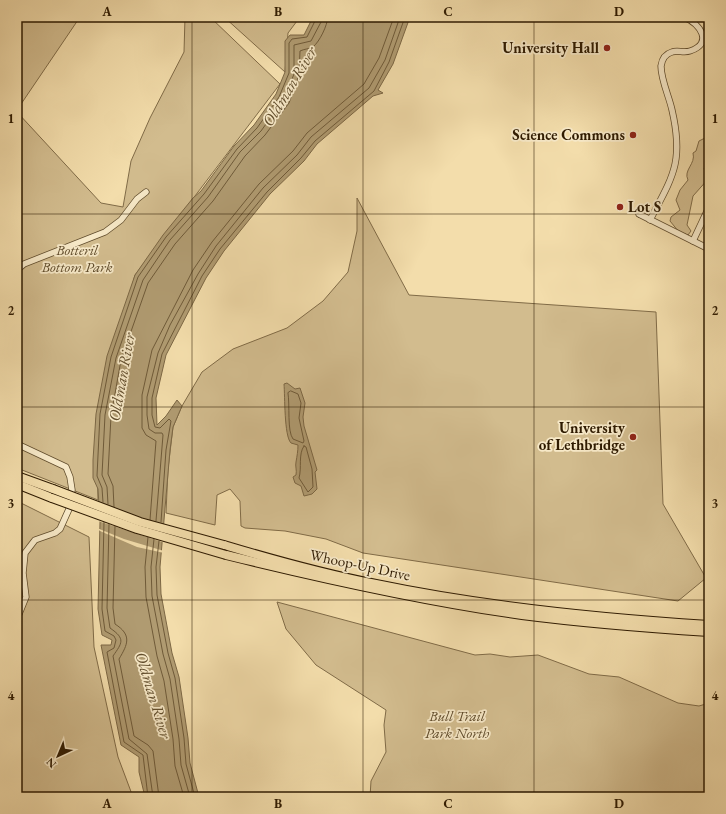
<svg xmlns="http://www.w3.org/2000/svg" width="726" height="814" font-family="'EB Garamond',serif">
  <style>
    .green { fill: #d2bc8e; stroke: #806b47 }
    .water { fill: #b09b71; stroke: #7c6744 }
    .pier { fill: #f3ddab }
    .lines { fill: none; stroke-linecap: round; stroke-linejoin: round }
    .shore { stroke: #6f5a38; stroke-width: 1 }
    .minor-casing { stroke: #5f4b2b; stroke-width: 7 }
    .highway-casing { stroke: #2e1a00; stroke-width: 10 }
    .minor { stroke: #f7e9c8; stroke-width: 5.5 }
    .highway { stroke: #f3ddab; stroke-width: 8 }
    .highway-bridge-casing { stroke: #2e1a00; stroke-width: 10; stroke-linecap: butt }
    .highway-bridge { stroke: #f3ddab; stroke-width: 8 }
    .grid { fill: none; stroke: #2e1a00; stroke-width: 1; stroke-opacity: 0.55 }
    .poi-dot { fill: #8f2418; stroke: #f7e9c8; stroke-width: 1.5 }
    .labels { text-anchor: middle; stroke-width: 3.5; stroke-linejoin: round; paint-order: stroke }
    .poi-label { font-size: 15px; font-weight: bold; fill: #2e1a00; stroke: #f7e9c8; text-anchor: end }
    .park-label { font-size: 15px; font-style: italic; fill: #5f4b2b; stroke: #f7e9c8 }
    .street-label { font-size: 15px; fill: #2e1a00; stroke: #f7e9c8 }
    .water-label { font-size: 16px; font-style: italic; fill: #624e2d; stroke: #f7e9c8 }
    .neatline { fill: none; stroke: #2e1a00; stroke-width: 1.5 }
    .grid-label { font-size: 13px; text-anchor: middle; font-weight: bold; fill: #2e1a00 }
  </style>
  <rect width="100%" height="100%" fill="#f3ddab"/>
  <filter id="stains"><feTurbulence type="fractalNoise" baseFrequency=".005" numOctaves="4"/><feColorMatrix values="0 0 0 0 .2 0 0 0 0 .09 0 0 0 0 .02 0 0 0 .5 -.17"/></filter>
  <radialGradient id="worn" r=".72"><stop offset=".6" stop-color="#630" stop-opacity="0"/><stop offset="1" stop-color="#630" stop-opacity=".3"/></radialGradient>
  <g class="green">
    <path d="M17,17H80L17,110Z"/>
    <path d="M185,17H210L280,84L135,275L96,419L98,500L17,468V112L101,203L123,207L131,161L150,118L184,52Z"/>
    <path d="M224,17H300L288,33L285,72Z"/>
    <path d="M705,138H709V163L704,168L705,172H709V178L693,196L687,225L691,231L688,235L679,232L670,221L671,217L680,210L676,200L680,190L688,180C683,170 696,164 693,153L696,151L699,141Z"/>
    <path d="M357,198L409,295L656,312L663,504L706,578L678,601L363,553L326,539L285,531L245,528L241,526L240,501L230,489L217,495L215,525L166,513L168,469L173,427L182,406L202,372L233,349L287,328L323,301L348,272L357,231Z"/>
    <path d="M17,501L89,537L94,647L118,757L133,797H17Z"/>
    <path d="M277,602L475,655L490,654L510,657L538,655L589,674L619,677L678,703L699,706L709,703V797H370L371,781L386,752L384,725L386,710L316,665L286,629Z"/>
  </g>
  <g class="water">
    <path d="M313,17H410L393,64L378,90L383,93L373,96L317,144L304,161L270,194L224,251L206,278L166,355L156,398L157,425L166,416L177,400L182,406L173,427L170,450L160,567L161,594L172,653L179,677L188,738L190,763L199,797H145L139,772V757L121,745L101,645H111L112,640L102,635L98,609L100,522L98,489L93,478V460L96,414L107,356L135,275L163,235L193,198L201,191L234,146L254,125L276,94L285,72V41L290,35H304Z"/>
    <path d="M287,383L295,389L300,388L305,403L303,417L304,426L317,470L315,472L317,489L312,494L304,496L301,486L295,483L293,477L296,475C297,470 295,466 296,462C297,456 298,451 298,445L291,443C284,436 285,396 284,384Z"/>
  </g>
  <g class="pier">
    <path d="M97,511L166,534L165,543L98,521Z"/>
    <path d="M97,528L124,539L164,551V553L137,547L100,531Z"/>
  </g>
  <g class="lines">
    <g class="shore">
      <path d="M291,391L298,394L301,403L299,418L304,441L303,443L293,439C287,431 290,405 288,393Z"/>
      <path d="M304,446L306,447L312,469L313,487L308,492L299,478C302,468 298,454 304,446Z"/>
      <path d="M103,502L102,488L97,476L100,414L111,357L138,277L166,237L204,194L237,149L257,128L279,97L289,73V43L292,39L307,37L317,17"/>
      <path d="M108,504L107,487L102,475L105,415L116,358L143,280L170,240L208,197L240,152L261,131L284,99L294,74V45L311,41L321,22L322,17"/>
      <path d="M114,507L113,486L108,474L111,416L121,360L148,283L175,244L213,201L245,156L265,135L289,103L299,75L300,51C304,49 309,49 313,47C320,41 327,26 328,17"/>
      <path d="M150,520L156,441L146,435L142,428V395L152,350L193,270L212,242L259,184L293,151L307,133L364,84L379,58L394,17"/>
      <path d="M156,521L163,435L162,433H155L149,429L147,415V397L158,353L170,325L198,274L216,246L263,188L297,155L311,137L369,88L385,60L400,17"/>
      <path d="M104,522L102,609L105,631L114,636L116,640L114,648L107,652L124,742L143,755L148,797"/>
      <path d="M161,522L166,450L171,421L169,419L160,428L155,427L152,415V398L162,354L202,276L220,249L267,192L301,158L315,141L374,91L389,62L405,17"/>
      <path d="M109,524L107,608L110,628C126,639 122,643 113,656L129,739L147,754L153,797"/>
      <path d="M115,526L113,608L115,624C132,635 128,644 119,659L134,736L148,745L153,751L159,797"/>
      <path d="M148,537L145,567L146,597L157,656L164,681L173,739L175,766L184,797"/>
      <path d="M154,539L151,567L152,596L163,654L170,679L179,739L181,765L190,797"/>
      <path d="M159,541L156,567L157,595L168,653L175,678L184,738L186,764L195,797"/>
    </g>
    <g class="minor-casing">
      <g id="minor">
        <path d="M639,214L709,249"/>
        <path d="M650,220C673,176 684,162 672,110C669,96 661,80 661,66C662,59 665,54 672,52C677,50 684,53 690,51C714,43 700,24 684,17"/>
        <path d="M693,241L709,207"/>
        <path d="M17,270L24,264L105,232L121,220L137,199L146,192"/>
        <path d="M17,444L66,467L70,477L72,490L69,509L60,529L55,533L35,540L25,553L23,573L26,597L17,619"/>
      </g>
    </g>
    <g class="highway-casing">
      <g id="highway">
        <path d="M17,476L53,489"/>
        <path d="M17,484L52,498"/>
        <path d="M224,545C274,560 325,574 376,584C486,607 597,618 709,625"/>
        <path d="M226,555C324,579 422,601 522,615C584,623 647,628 709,632"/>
      </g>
    </g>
    <use href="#minor" class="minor"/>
    <use href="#highway" class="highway"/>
    <g class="highway-bridge-casing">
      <g id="highway-bridge">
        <path d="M53,489L140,522L224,545"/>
        <path d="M52,498L137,529L226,555"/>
      </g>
    </g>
    <use href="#highway-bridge" class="highway-bridge"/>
  </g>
  <path class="grid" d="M192,17V797M363,17V797M534,17V797M17,214H709M17,407H709M17,600H709"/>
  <g class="poi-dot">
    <circle cx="607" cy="48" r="4"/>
    <circle cx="633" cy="135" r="4"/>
    <circle cx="620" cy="207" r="4"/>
    <circle cx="633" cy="437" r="4"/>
  </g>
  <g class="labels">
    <g class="poi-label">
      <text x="599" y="53">University Hall</text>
      <text x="625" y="140">Science Commons</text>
      <text x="628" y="212" text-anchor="start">Lot S</text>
      <text x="625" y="433">University<tspan x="625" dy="17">of Lethbridge</tspan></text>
    </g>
    <g class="park-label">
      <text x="77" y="255">Botteril<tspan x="77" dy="17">Bottom Park</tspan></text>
      <text x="457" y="721">Bull Trail<tspan x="457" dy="17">Park North</tspan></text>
    </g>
    <g class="street-label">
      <text transform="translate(360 565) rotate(12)" y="5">Whoop-Up Drive</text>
    </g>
    <g class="water-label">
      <text transform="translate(289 86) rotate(-59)" y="6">Oldman River</text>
      <text transform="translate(121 377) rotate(-80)" y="6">Oldman River</text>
      <text transform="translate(154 695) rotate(73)" y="6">Oldman River</text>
    </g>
  </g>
  <rect width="726" height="814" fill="none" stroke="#f3ddab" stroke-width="44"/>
  <g transform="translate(58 756) rotate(224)" stroke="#f7e9c8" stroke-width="3" paint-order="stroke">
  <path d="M0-3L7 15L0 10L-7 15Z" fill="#2e1a00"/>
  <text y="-6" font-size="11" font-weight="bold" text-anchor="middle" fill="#2e1a00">N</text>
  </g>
  <rect x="22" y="22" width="682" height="770" class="neatline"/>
  <g class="grid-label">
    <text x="107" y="16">A</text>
    <text x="278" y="16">B</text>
    <text x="448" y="16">C</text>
    <text x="619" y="16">D</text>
    <text x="11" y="123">1</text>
    <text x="715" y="123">1</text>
    <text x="11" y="315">2</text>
    <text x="715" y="315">2</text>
    <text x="11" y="508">3</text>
    <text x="715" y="508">3</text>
    <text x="11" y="700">4</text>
    <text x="715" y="700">4</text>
    <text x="107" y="808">A</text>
    <text x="278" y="808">B</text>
    <text x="448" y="808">C</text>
    <text x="619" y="808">D</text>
  </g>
  <rect width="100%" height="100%" filter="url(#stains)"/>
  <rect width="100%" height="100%" fill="url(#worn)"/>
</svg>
